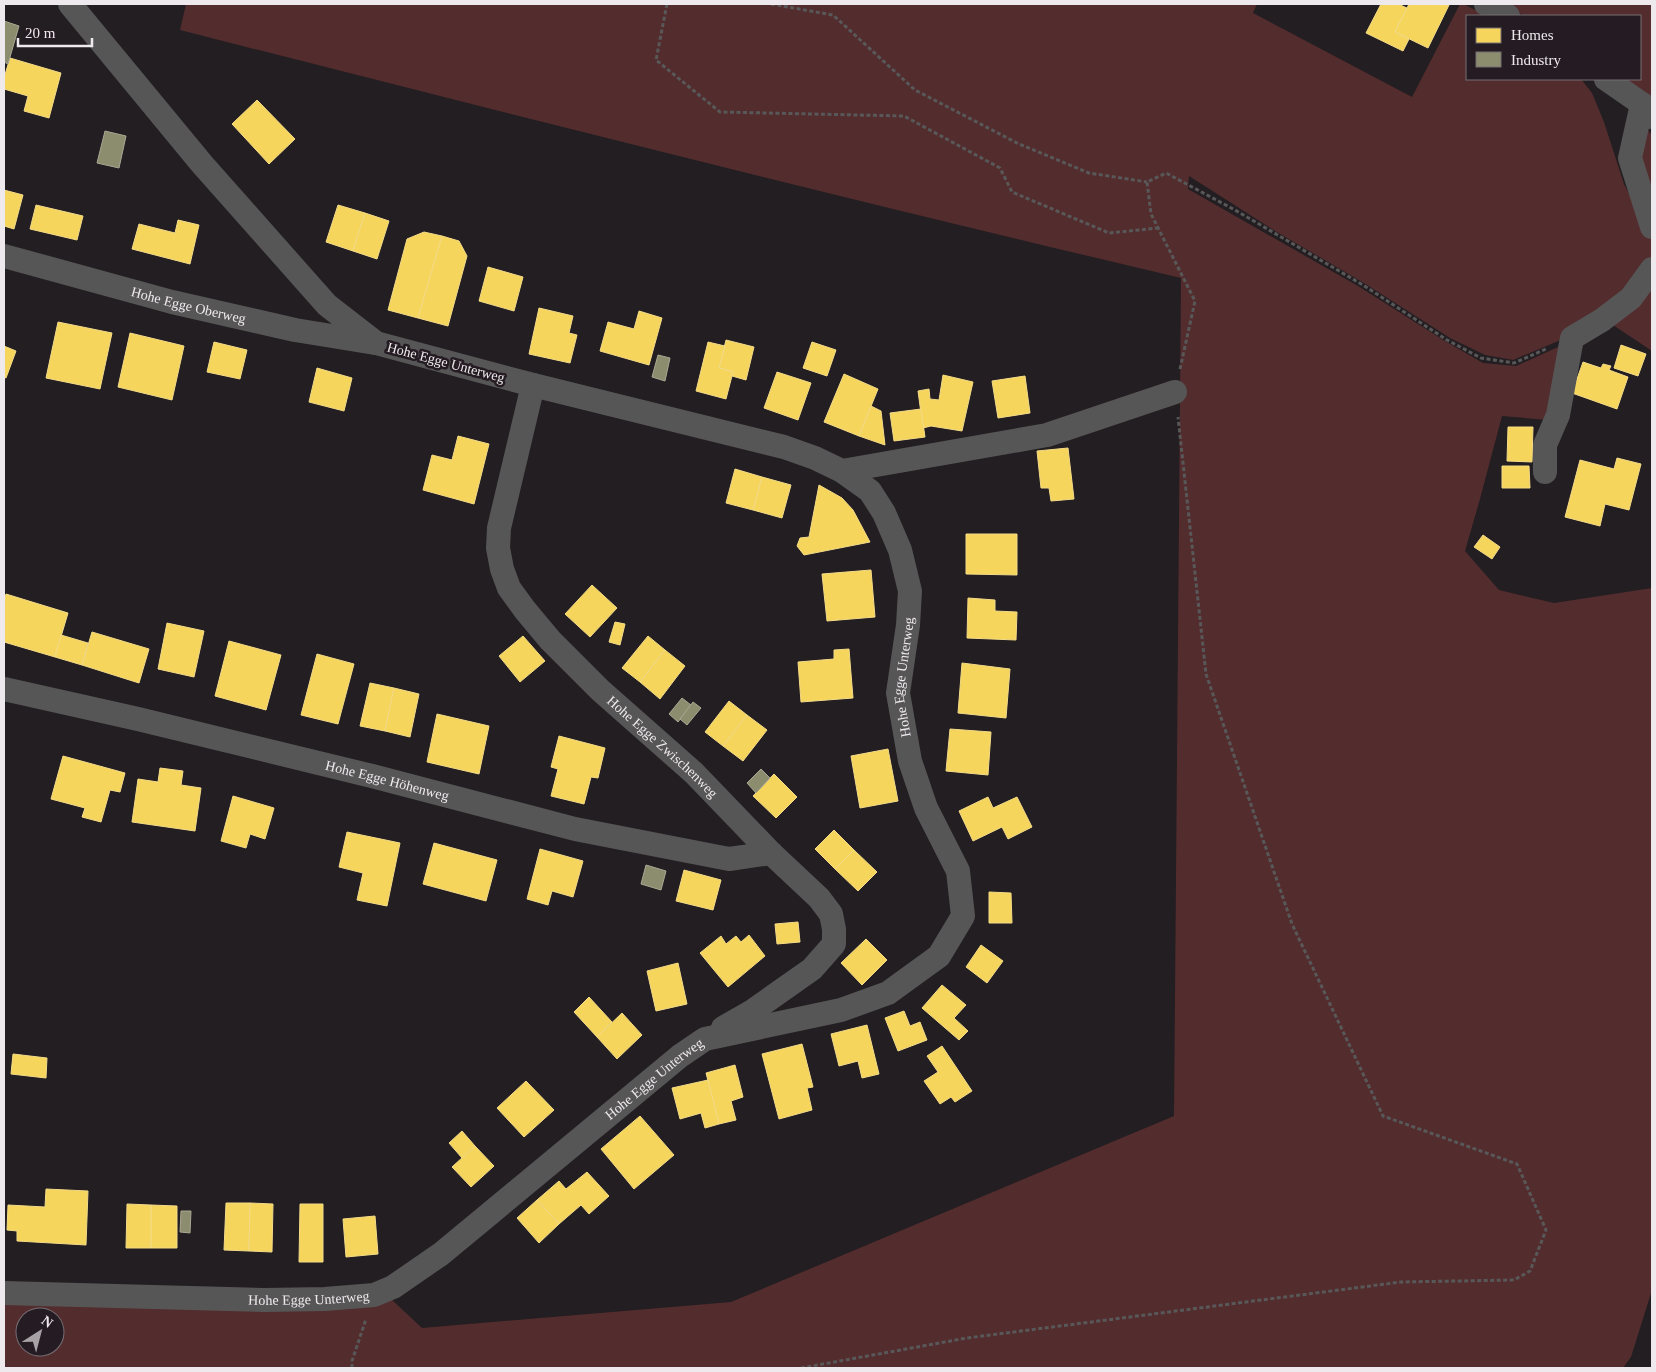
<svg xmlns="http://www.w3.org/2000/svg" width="1656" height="1372" font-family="Georgia,serif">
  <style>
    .green { fill: #532c2e; fill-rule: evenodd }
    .homes { fill: #f6d55c; stroke: #f4db88 }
    .industry { fill: #8c8c6e; stroke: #a9a894 }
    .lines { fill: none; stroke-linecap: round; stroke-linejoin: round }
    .path { stroke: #595859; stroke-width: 3; stroke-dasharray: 4 2.5; stroke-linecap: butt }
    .minor { stroke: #575656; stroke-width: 24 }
    .labels { text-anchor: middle; stroke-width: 5; stroke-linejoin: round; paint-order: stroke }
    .street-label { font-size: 14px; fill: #eee9ed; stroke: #241c22 }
  </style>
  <rect width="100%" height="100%" fill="#221e21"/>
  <g class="green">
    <path d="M186,4H1257L1253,13L1412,97L1460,4H1463L1488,16H1467V79H1581L1592,93L1604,122L1624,184L1651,237V266L1630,296L1563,339L1513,360L1485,355L1450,338L1364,283L1275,231L1189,176L1188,189L1358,286L1445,341L1483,363L1516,366L1569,342L1548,420L1502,416L1480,499L1465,551L1499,590L1554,603L1652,588V1290L1631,1357L1623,1368H4V1299L390,1298L422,1328L731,1302L1174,1116L1181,278C846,199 513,115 180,30ZM25,1317H55V1347H25Z"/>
    <path d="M1503,4H1652V112L1616,79H1640V16H1524Z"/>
    <path d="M1641,119L1652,136V213L1634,157Z"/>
    <path d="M1652,277V351L1607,321Z"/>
  </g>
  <g class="homes">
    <path d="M1381,4H1398L1407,8L1395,32L1409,39L1403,51L1366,33Z"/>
    <path d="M1409,4L1449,5L1428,48L1395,32Z"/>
    <path d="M10,58L61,73L49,118L24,111L28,96L4,89V78Z"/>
    <path d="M257,100L295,139L269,164L232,124Z"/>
    <path d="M4,190L23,195L14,229L4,226Z"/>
    <path d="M36,205L83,216L77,240L30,229Z"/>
    <path d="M338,205L365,213L353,251L326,242Z"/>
    <path d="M365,213L389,221L377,259L353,251Z"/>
    <path d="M178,220L199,225L190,264L132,249L139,224L175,233Z"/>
    <path d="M424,232L442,236L418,318L388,310L407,239Z"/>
    <path d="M442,236L459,241L467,256L448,326L418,318Z"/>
    <path d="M488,267L523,277L514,311L479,301Z"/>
    <path d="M539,308L573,316L569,333L577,335L570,363L529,354Z"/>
    <path d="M639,311L662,318L649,365L600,351L608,322L634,329Z"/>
    <path d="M58,322L112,333L100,389L46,378Z"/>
    <path d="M130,333L184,346L172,400L118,387Z"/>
    <path d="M726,340L754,347L746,380L732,376L733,372L719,368Z"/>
    <path d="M214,342L247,350L240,379L207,372Z"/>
    <path d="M708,342L725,346L719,368L733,372L726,399L696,391Z"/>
    <path d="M812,342L836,350L827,376L803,368Z"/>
    <path d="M1621,345L1646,354L1638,376L1614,368Z"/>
    <path d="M4,346L16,351L6,378L4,377Z"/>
    <path d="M1583,362L1601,368L1603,364L1611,366L1609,370L1628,377L1617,409L1572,393Z"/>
    <path d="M317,368L352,378L344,411L309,402Z"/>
    <path d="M777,372L811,383L798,420L764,408Z"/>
    <path d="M844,374L878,389L859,436L824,422Z"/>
    <path d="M943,375L973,382L962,431L931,426L923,428L918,391L929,389L930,399L939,400Z"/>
    <path d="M1025,376L1030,413L998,418L992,381Z"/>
    <path d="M871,406L881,411L885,445L859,436Z"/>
    <path d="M921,409L925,437L894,441L890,413Z"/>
    <path d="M1508,427H1533L1532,462L1507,461Z"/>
    <path d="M458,436L489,444L474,504L423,490L432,455L452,460Z"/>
    <path d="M1068,448L1074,499L1051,501L1049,488H1041L1037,451Z"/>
    <path d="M1617,458L1641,464L1629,510L1605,504L1600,526L1565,517L1580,460L1614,469Z"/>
    <path d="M1502,466H1529L1530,488H1502Z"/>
    <path d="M735,469L762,477L753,510L726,503Z"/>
    <path d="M762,477L791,485L782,518L753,510Z"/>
    <path d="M819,485L842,498L853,510L870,542L804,555L797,546L800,538L809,537Z"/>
    <path d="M966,534H1017V575L966,574Z"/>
    <path d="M1483,535L1500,547L1492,559L1474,547Z"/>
    <path d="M871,570L875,617L827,621L822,574Z"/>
    <path d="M592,585L617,608L590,637L565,614Z"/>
    <path d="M6,594L68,613L55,657L4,642V601Z"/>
    <path d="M968,598L995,600V611L1017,612L1016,640L967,638Z"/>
    <path d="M615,622L625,624L620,645L609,642Z"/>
    <path d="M167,623L204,631L194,677L158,669Z"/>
    <path d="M92,632L149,649L139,683L82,665Z"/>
    <path d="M61,635L88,643L82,665L55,657Z"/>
    <path d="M523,636L545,661L520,682L499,656Z"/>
    <path d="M648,636L665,650L640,682L622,668Z"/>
    <path d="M229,641L281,655L266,710L215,696Z"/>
    <path d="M849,649L853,698L801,702L798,662L834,659V650Z"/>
    <path d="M665,650L685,666L660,699L640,682Z"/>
    <path d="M317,654L354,664L338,724L301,715Z"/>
    <path d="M962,663L1010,669L1006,718L958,713Z"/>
    <path d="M370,683L394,688L385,731L360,726Z"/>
    <path d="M394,688L419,694L410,737L385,731Z"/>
    <path d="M729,701L747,715L723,746L705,732Z"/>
    <path d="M437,714L489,726L479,774L427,762Z"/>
    <path d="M747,715L767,730L743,761L723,746Z"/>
    <path d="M950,729L991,732L988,775L946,771Z"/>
    <path d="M559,736L605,748L598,778L591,777L584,804L551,796L558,769L551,767Z"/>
    <path d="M888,749L898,801L860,808L851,756Z"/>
    <path d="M63,756L125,773L120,792L110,790L101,822L82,817L85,808L51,799Z"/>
    <path d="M160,768L183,771L181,785L201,788L195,831L132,822L138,779L158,782Z"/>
    <path d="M774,774L797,797L776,818L753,796Z"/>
    <path d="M233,796L274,808L265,839L250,834L246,848L221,841Z"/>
    <path d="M988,797L993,808L1017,797L1032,827L1008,839L1002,827L973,841L959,811Z"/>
    <path d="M834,830L854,850L835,869L815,849Z"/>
    <path d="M347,832L400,843L387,906L357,900L363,873L339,867Z"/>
    <path d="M434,843L497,860L486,901L423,884Z"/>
    <path d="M540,849L583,861L573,897L552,891L548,905L527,899Z"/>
    <path d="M854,850L877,872L858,891L835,869Z"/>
    <path d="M684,870L721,880L713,910L676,901Z"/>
    <path d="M989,892L1011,893L1012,923H989Z"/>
    <path d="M798,922L800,942L777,944L775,924Z"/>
    <path d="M749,935L765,956L728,987L700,953L721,936L726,944L736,936L741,942Z"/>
    <path d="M866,939L887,960L862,985L841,963Z"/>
    <path d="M981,945L1003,961L987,983L966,967Z"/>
    <path d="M678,963L687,1004L656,1011L647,971Z"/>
    <path d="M942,985L966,1005L954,1018L968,1031L959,1040L922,1008Z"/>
    <path d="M589,997L612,1022L597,1037L574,1012Z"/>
    <path d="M904,1011L910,1026L920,1022L927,1040L898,1051L885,1018Z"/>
    <path d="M622,1013L642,1035L617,1059L597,1037Z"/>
    <path d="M867,1025L879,1074L862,1078L858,1061L839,1066L831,1034Z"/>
    <path d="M802,1044L813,1087L807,1088L812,1110L779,1119L762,1054Z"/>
    <path d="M942,1046L972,1091L955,1102L951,1097L940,1104L924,1081L938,1072L927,1056Z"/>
    <path d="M13,1054L47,1058L46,1078L11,1074Z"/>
    <path d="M735,1065L743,1097L731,1101L736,1120L719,1124L706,1073Z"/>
    <path d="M708,1080L719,1124L705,1128L701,1113L680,1119L672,1088Z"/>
    <path d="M526,1081L554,1110L524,1137L497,1108Z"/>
    <path d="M640,1116L674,1155L634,1189L601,1149Z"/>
    <path d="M462,1131L475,1146L462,1158L449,1143Z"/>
    <path d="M475,1146L494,1166L471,1187L452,1167Z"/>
    <path d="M587,1172L609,1196L589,1214L581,1205L559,1224L537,1200L559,1181L566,1189Z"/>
    <path d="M46,1189L88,1191L86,1245L17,1241V1231L7,1230L8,1205L45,1207Z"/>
    <path d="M537,1200L559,1224L539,1243L517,1218Z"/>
    <path d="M226,1203H250L249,1251L224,1250Z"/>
    <path d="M250,1203L273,1204L272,1252L249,1251Z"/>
    <path d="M127,1204L151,1205V1248H126Z"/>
    <path d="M300,1204H323V1262H299Z"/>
    <path d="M151,1205L177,1206V1248H151Z"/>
    <path d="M375,1216L378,1254L346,1257L343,1219Z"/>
  </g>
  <g class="industry">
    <path d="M4,21L19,26L8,64L4,62Z"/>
    <path d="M105,131L126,136L119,168L97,163Z"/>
    <path d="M658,355L670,358L665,381L652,377Z"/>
    <path d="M682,698L691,705L678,722L669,714Z"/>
    <path d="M693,702L701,708L687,725L680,719Z"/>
    <path d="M761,769L770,778L756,793L747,783Z"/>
    <path d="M646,865L666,871L661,890L641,884Z"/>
    <path d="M181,1211H191L190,1233L180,1232Z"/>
  </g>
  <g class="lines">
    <g class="path">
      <path d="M667,4L656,60L720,112L904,116L1000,168L1012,192L1109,233L1158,228"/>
      <path d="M771,4L833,15L915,90L1019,144L1089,173L1147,182"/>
      <path d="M1180,369L1195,301L1151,214L1147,182L1166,173L1235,210L1363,285L1447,340L1481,358L1514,363L1546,349"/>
      <path d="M352,1368V1361L366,1319"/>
      <path d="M801,1368L967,1338L1401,1282L1514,1280L1530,1271L1546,1230L1517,1164L1383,1116L1292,924L1206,674L1178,417"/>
    </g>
    <g class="minor">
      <path d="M1486,4L1508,16"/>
      <path d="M1606,79L1642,104L1649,117"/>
      <path d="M1642,104L1630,158L1652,227"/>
      <path id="s1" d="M4,256L172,302L295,330L375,343"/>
      <path id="s2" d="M533,385L499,528L498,548L502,569L509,588L525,610L550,640L600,690L694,773L771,853L819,898L831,914L834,929V944L812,969L751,1012L723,1028"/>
      <path d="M842,471L1047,435L1175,392"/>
      <path d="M1545,472V445L1558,415L1572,338L1602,320L1631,298L1652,269"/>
      <path id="s3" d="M4,689L138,719L372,776L575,829L729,859L771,853"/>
      <path id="s4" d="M4,1293L264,1300L325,1299L374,1295L393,1287L441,1254L680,1056L705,1039L841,1010L888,993L939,956L963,916L958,871L926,808L910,761L898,693L908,625L910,591L900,550L884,513L870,491L842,471L815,458L784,447L533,385L376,343L327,305L202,164L70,4"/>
    </g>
  </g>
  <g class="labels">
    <g class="street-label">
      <text dy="5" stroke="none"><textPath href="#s1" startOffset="191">Hohe Egge Oberweg</textPath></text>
      <text transform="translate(446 362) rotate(15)" y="5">Hohe Egge Unterweg</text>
      <text dy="5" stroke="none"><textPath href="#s4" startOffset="1339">Hohe Egge Unterweg</textPath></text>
      <text dy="5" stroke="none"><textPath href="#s2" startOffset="430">Hohe Egge Zwischenweg</textPath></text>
      <text dy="5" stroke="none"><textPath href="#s3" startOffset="394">Hohe Egge Höhenweg</textPath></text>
      <text dy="5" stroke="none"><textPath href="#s4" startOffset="725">Hohe Egge Unterweg</textPath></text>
      <text dy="5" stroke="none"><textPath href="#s4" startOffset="305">Hohe Egge Unterweg</textPath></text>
    </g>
  </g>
  <rect width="1656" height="1372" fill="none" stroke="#eee9ed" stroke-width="10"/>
  <rect x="1466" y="15" width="175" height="65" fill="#241c22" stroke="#756e73"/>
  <rect x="1476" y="28" width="25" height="15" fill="#f6d55c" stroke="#756e73"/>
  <text x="1511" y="40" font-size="15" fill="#eee9ed">Homes</text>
  <rect x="1476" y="52" width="25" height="15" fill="#8c8c6e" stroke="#756e73"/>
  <text x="1511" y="65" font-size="15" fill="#eee9ed">Industry</text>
  <g transform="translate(40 1332) rotate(36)"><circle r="24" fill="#241c22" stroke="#756e73"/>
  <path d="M0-4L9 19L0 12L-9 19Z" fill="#a7a2a6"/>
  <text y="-8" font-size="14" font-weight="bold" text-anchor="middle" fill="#eee9ed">N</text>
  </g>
  <path d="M18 38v8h74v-8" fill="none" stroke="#eee9ed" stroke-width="2.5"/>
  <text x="25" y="38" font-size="15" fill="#eee9ed" stroke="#241c22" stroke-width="4" paint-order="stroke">20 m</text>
</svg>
